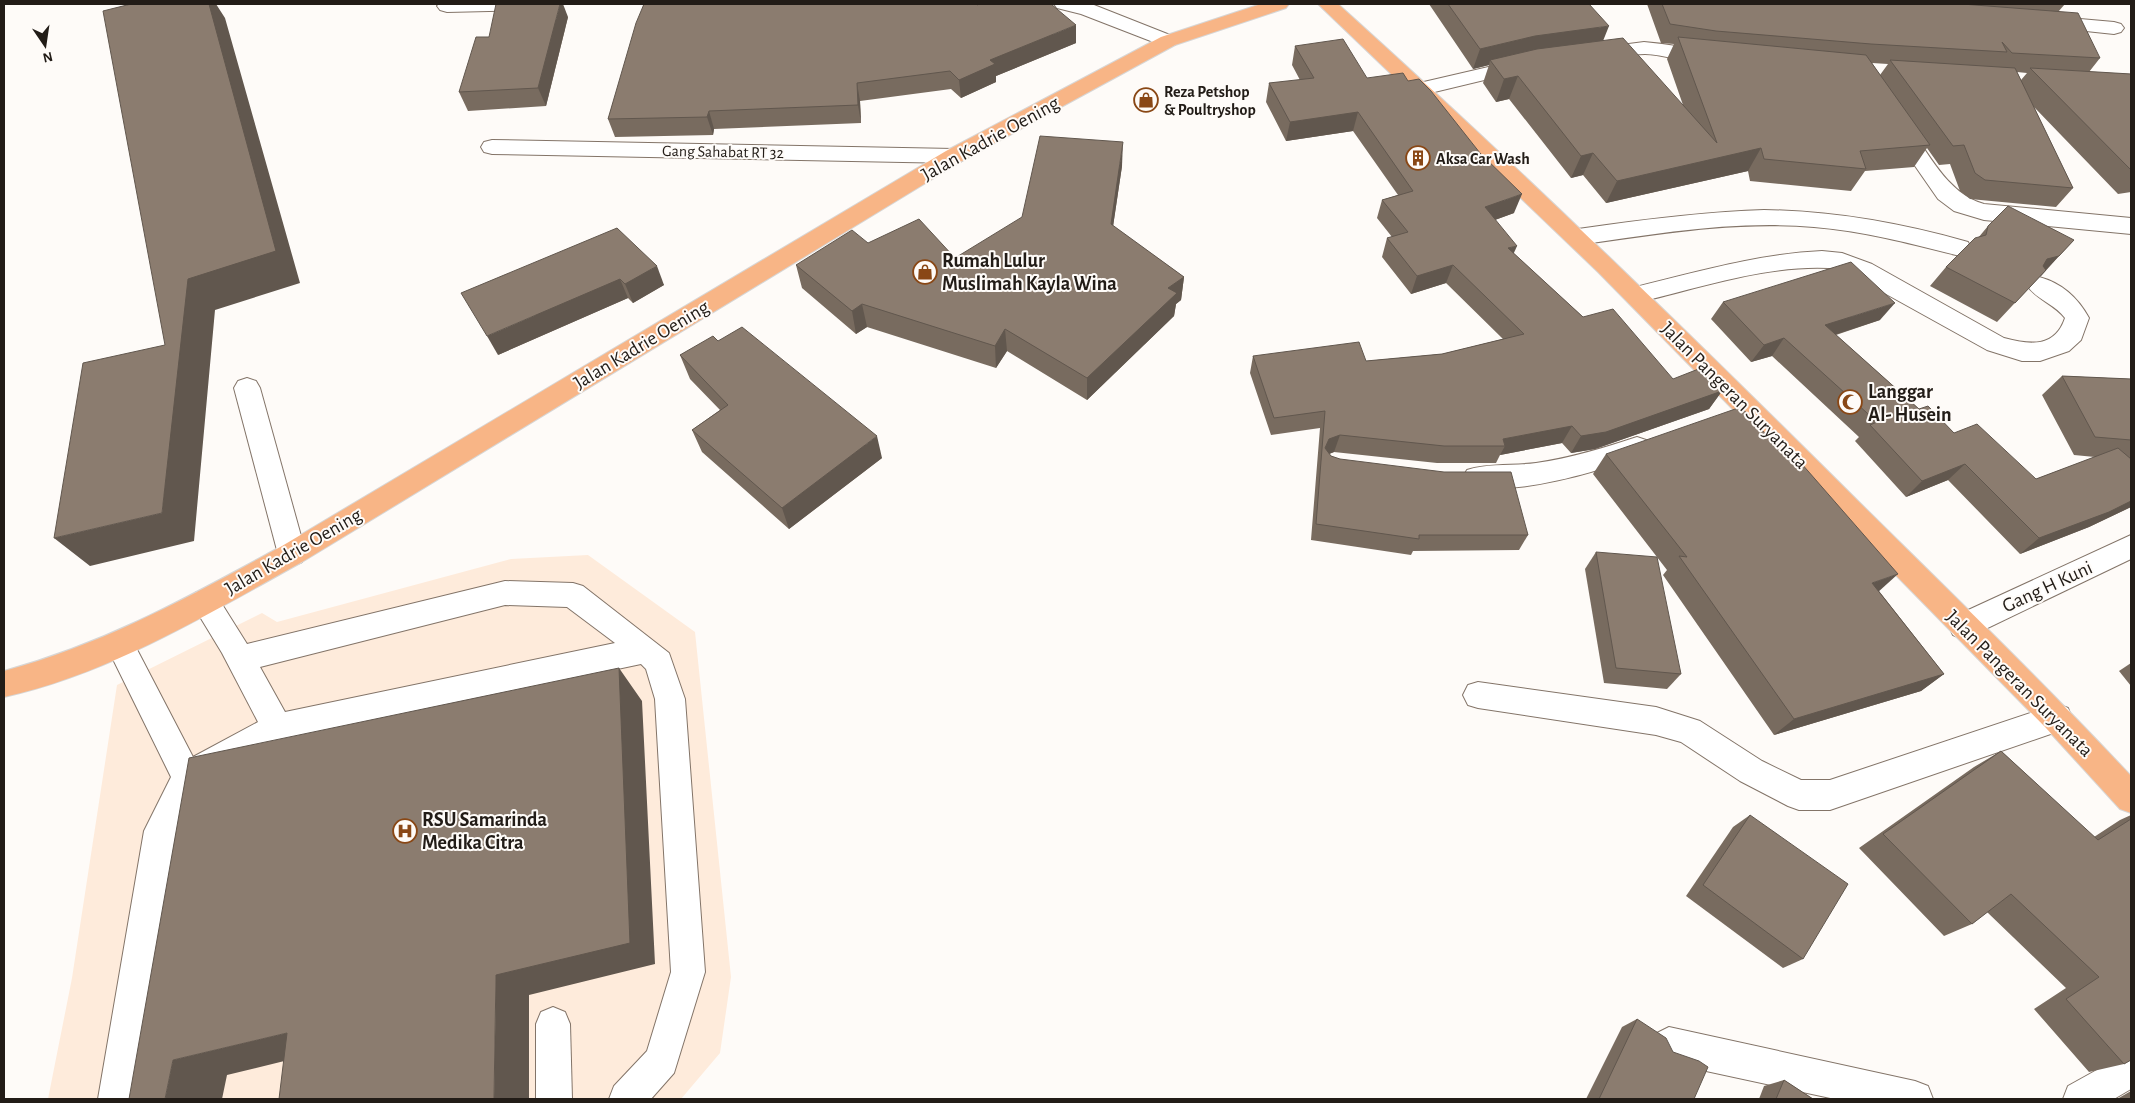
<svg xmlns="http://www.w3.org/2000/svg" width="2135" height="1103" font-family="'Alegreya Sans',sans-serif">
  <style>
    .built { fill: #feebdb }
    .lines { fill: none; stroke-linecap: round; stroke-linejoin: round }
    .minor-casing { stroke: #837468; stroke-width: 2 }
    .major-casing { stroke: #d7d6d5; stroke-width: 2 }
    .minor { fill: #fff; fill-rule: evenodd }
    .major { fill: #f8b586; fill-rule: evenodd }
    .wall { fill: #786b5f; fill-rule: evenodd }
    .shaded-wall { fill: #61574e }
    .building { fill: #8b7c6f; stroke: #61574e }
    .labels { text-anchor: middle; stroke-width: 4; stroke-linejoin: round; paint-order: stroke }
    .far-poi-label { font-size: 16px; font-weight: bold; fill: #221c17; stroke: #fefbf8; text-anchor: start }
    .far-street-label { font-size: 16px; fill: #221c17; stroke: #fefbf8 }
    .street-label { font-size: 20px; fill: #221c17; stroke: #fefbf8 }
    .poi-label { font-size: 20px; font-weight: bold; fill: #221c17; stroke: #fefbf8; text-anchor: start }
  </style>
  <rect width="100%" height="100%" fill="#fefbf8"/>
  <path class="built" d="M588,555L695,632L731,977L720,1053L681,1099H48L72,978L117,685L262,613L277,622L511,559Z"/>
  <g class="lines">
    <g class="minor-casing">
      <g id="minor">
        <path d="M439,4H543L540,8L533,10L447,12L440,10L437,6Z"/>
        <path d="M1054,4L1094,5L1175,37L1178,41L1175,45H1161L1081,14L1057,8Z"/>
        <path d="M2046,16L2114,22L2121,24L2124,28L2121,32L2114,34L2039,26L2036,22L2039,18Z"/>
        <path d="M1644,42C1668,44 1691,48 1715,54L1718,58L1715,62C1696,67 1666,54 1645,54C1630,54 1613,58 1598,60L1591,58L1588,54L1591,50L1598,48Z"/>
        <path d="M1523,59L1530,61L1533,65L1530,69L1422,95L1415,94L1412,89L1415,84Z"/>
        <path d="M1899,120L1906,122C1928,152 1947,194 1984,204L2131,218V234L1984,220L1954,211L1938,199L1888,127L1892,122Z"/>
        <path d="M492,140L954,149L962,151L965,156L962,161L954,163L492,154L484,152L481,147L484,142Z"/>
        <path d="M1764,210C1834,211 1901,223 1968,242L1971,248L1968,254L1960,256C1912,244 1864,231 1814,227C1735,220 1656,234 1578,245L1570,243L1567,237L1570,231L1578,229C1640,220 1702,212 1764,210Z"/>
        <path d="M1822,251L1842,253L1872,264L2004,338C2030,345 2055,348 2065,318C2055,304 2035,299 2027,285L2031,279L2039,277C2062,283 2078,298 2089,318L2081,340L2069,351L2040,361H2022L1987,350L1841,269C1772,262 1701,288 1635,303L1627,301L1623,295L1627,289L1635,287C1697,272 1758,254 1822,251Z"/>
        <path d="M247,378L256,381L260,388L306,554L302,562L292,566L282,562L278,554L234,388L238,381Z"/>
        <path d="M1637,437L1646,440L1650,447L1646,454C1602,470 1512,499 1467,484L1463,477L1467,470C1488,463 1514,466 1536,463C1571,458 1604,448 1637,437Z"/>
        <path d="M2131,535V559L1973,635L1963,639L1953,635L1949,626L1953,617Z"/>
        <path d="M505,581L573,583L583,586L669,653L685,699L705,972L674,1073L651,1099H609L614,1086L647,1051L671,972L655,699L646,669L641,664L283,740L198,787L176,833L134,1099H98L144,831L171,777L106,645L110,636L120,632L130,636L193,757L258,722L222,653L191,602L195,593L205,590L215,593L247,644ZM505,605L567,607L615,643L285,712L260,667Z"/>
        <path d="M1478,682L1656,707L1700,721L1762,761L1801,780H1830L2057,704L2068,708L2072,718L2068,728L1830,810H1799L1788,806L1740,781L1681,742L1656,735L1478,708L1468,705L1463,695L1468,685Z"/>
        <path d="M553,1007L565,1012L570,1024L572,1099H536V1024L541,1012Z"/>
        <path d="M1669,1027L1915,1081L1928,1086L1933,1099H1835L1669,1063L1657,1057L1651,1045L1657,1033Z"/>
        <path d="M2131,1051V1089L2114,1099H2063L2068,1086Z"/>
      </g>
    </g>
    <g class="major-casing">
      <g id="major">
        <path d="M1261,4H1289L1286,8L1175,45L962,161L302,562C206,615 111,673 4,697V671C109,642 188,597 282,546L946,151L1161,37Z"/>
        <path d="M1318,4H1338C1516,164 1687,331 1857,500C1949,591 2042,681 2131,776V813L2120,809L2046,728L1598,272Z"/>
      </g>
    </g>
    <use href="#minor" class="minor"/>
    <use href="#major" class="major"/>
  </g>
  <g class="wall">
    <path d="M644,4H977V5L1076,43L996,76V82L961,98L951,89L860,101L861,123L714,129L713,135L615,137L608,119Z"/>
    <path d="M1429,4H1589L1603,40L1683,105L1667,59L1674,44L1661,43L1647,4H2065L2058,12L2100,58L2089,72L2131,74V192L2118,194L2034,107L2073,188L2056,207L1970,199L1960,191L1950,164L1939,165L1927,148L1914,167L1865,171L1851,191L1750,181L1748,171L1606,203L1583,175L1571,178L1509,99L1496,102L1483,83L1489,65L1473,69ZM1872,63L1888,64L1880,75ZM2017,72L2027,73L2021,80Z"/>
    <path d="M568,17L546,106L468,111L459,92L489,37Z"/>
    <path d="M1295,46L1367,78L1408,81L1514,213L1495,220L1513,253L1583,317L1673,379L1722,391L1709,409L1595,449L1571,453L1562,443L1500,455L1496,463H1437L1334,452L1329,454L1331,456L1528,535L1519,550L1413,551L1411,555L1311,540L1320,428L1271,435L1250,373L1253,356L1366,361L1442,354L1503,339L1446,283L1411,294L1382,257L1387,238L1392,237L1377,218L1382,200L1398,195L1353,131L1286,141L1266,102L1269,83L1300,80L1292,65Z"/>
    <path d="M1122,166L1113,226L1184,277L1181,300L1176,304L1174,316L1087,400L1007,351L996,368L867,327L856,334L802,288L796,265L868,243L955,258Z"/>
    <path d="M1988,226L2074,240L1997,322L1930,286L1946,267L1978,238Z"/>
    <path d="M617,228L664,285L633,303L628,298L498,355Z"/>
    <path d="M1723,302L1880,320L1836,335L1919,409L1954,433L2036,479L2095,457L2074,455L2042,395L2062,376L2131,379V507L2089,527L2020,554L1948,480L1906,497L1855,441L1859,437L1772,356L1751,362L1711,319Z"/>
    <path d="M718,341L882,458L789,529L702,452L692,430L720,410L690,379L680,355Z"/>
    <path d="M1606,454L1879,591L1944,674L1921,691L1774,735L1663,575L1667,570L1593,474Z"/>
    <path d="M1596,552L1681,674L1667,689L1604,683L1585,569Z"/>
    <path d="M2131,663V686L2119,671Z"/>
    <path d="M2001,751L2094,837L2120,820L2131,815V1060L2124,1064L2089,1072L2034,1009L2066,988L1987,912L1972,924L1944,936L1859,848L1974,767Z"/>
    <path d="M1750,815L1803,959L1783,968L1686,896L1733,827Z"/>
    <path d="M1637,1019L1673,1052L1694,1099H1586L1622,1027Z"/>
    <path d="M1784,1080L1813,1099H1759L1764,1086Z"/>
    <path d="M2131,1091V1099H2117Z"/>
  </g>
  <g class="shaded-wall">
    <path d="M209,4H216L225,18L300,283L215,310L194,541L90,566L54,538L162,513Z"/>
    <path d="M560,4H563L568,17L546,106L538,88Z"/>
    <path d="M1076,25V43L996,76V82L961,98L959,80L990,60Z"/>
    <path d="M1609,26L1601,46L1490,60L1489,65L1473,69L1480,49L1535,36Z"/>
    <path d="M1518,76L1509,99L1496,102L1504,79Z"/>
    <path d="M857,83L860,101L861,123L858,105Z"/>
    <path d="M709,111L714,129L713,135L707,117Z"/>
    <path d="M1358,112L1353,131L1286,141L1290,122Z"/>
    <path d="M1123,142L1122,166L1110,247L1111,224Z"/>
    <path d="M1761,148L1748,171L1606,203L1617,181Z"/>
    <path d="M1593,153L1583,175L1571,178L1581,156Z"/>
    <path d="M1522,194L1514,213L1478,226L1485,207Z"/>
    <path d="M1517,246L1509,264L1508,248Z"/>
    <path d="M2059,256L2041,276L2029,278L2047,259Z"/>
    <path d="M1453,265L1446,283L1411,294L1417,276Z"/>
    <path d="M657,266L664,285L633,303L625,284Z"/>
    <path d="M1184,277L1181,300L1176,304L1174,316L1087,400V378L1168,288Z"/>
    <path d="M620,279L628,298L498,355L487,336Z"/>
    <path d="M1895,303L1880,320L1812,342L1825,325Z"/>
    <path d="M862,304L867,327L856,334L852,311Z"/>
    <path d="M1005,329L1007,351L996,368L995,346Z"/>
    <path d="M1784,338L1772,356L1751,362L1764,345Z"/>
    <path d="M1722,391L1709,409L1595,449L1571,453L1581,436Z"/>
    <path d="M1572,426L1562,443L1500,455L1505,446L1503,439Z"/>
    <path d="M1340,435L1334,452L1324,456L1325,448L1329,439Z"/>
    <path d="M877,436L882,458L789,529L782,508Z"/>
    <path d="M1965,464L1948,480L1906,497L1922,481Z"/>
    <path d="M2131,501V507L2089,527L2020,554L2039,538Z"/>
    <path d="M1898,574L1877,593L1872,583Z"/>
    <path d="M619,668L642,701L655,964L529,995V1099H494L496,975Z"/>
    <path d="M1944,674L1921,691L1774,735L1794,719Z"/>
    <path d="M287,1033L333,1049L227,1075L222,1099H165L173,1060Z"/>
  </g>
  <g class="building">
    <path d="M131,4H209L276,251L188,279L162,513L54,538L83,363L165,345L103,11Z"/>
    <path d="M496,4H560L538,88L459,92L476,37H489Z"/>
    <path d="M644,4H977V5L979,4H1051L1076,25L990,60L995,64L959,80L950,71L857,83L858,105L709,111L707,117L608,119L636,23Z"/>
    <path d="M1448,4H1589L1609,26L1535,36L1480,49Z"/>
    <path d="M1662,4H1962L2078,13L2100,58L2012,53L2002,42L2007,52L1871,44L1716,31L1670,24Z"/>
    <path d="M1678,37L1866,55L1930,145L1860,151L1866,169L1764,159L1761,148L1617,181L1593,153L1581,156L1518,76L1504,79L1490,60L1537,49L1623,38L1717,143Z"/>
    <path d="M1343,39L1367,78L1403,73L1408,81L1419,79L1431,91L1480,153L1522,194L1485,207L1517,246L1508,248L1583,317L1613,309L1673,379L1701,368L1722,391L1606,432L1581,436L1572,426L1503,439L1505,446H1444L1340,435L1329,439L1325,448L1331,456L1340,459L1444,472H1511L1528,535H1419V539L1316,524L1325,411L1274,418L1253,356L1359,342L1366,361L1442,354L1524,334L1453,265L1417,276L1387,238L1408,232L1382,200L1413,191L1358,112L1290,122L1269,83L1314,78L1295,46Z"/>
    <path d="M1890,60L2015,68L2073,188L1985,180L1975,173L1964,145L1953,146Z"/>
    <path d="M2030,68L2131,74V170Z"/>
    <path d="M1040,136L1123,142L1111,224L1184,277L1168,288L1177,293L1087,378L1005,329L995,346L862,304L852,311L796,265L852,230L868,243L919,219L955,258L1022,217Z"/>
    <path d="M2008,206L2074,240L2059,256L2047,259L2043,266L2046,270L2015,303L1946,267L1975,238L1986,235L1988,226Z"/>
    <path d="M617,228L657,266L625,284L620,279L487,336L461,293Z"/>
    <path d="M1851,262L1895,303L1825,325L1919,409L1928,406L1954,433L1977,424L2036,479L2118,448L2131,459V501L2109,512L2039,538L1965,464L1922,481L1870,425L1877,422L1784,338L1764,345L1723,302Z"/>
    <path d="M742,327L877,436L782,508L692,430L728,405L680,355L713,336L718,341Z"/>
    <path d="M2062,376L2131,379V440L2095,437Z"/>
    <path d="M1741,407L1794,465L1801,463L1898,574L1872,583L1944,674L1794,719L1679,556L1687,557L1606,454Z"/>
    <path d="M1596,552L1657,557L1681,674L1616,668Z"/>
    <path d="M619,668L630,943L496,975L494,1099H279L287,1033L173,1060L165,1099H129L189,758Z"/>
    <path d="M2001,751L2098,840L2131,819V1060L2124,1064L2066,999L2099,977L2011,894L1972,924L1883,834Z"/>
    <path d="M1750,815L1848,884L1803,959L1703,885Z"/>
    <path d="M1637,1019L1666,1038L1673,1052L1699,1061L1708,1067L1694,1099H1599Z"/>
    <path d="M1784,1080L1813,1099H1776Z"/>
  </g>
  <defs>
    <g id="shop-ring" transform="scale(1.25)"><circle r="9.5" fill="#fefbf8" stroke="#894715" stroke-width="1.5"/><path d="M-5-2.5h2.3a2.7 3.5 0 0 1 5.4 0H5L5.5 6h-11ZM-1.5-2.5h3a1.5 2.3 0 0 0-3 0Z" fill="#894715"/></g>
    <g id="building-ring" transform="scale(1.25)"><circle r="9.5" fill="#fefbf8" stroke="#894715" stroke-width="1.5"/><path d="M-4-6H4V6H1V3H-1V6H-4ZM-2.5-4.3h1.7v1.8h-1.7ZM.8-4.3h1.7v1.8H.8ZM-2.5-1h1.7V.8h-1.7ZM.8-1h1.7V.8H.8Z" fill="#894715"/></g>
    <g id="mosque-ring" transform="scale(1.25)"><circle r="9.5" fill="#fefbf8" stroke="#894715" stroke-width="1.5"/><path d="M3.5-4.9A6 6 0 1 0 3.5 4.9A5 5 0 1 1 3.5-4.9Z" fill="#894715"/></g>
    <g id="hospital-ring" transform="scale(1.25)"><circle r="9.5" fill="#fefbf8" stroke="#894715" stroke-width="1.5"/><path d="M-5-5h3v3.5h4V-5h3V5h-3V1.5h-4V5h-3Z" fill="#894715"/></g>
  </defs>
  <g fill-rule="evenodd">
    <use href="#shop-ring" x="1146" y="100"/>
    <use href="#building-ring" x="1418" y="158"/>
    <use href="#shop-ring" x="925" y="272"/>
    <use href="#mosque-ring" x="1850" y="402"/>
    <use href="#hospital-ring" x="405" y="831"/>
  </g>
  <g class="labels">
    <g class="far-poi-label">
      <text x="1164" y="97">Reza Petshop<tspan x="1164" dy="18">&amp; Poultryshop</tspan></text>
      <text x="1436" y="164">Aksa Car Wash</text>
    </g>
    <g class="far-street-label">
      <text transform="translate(723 151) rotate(1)" y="6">Gang Sahabat RT 32</text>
    </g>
    <g class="street-label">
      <text transform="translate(990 138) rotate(-29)" y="7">Jalan Kadrie Oening</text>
      <text transform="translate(641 344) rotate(-31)" y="7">Jalan Kadrie Oening</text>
      <text transform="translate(1735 395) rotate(45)" y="7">Jalan Pangeran Suryanata</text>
      <text transform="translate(293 551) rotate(-30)" y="7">Jalan Kadrie Oening</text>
      <text transform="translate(2047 586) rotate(-25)" y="7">Gang H Kuni</text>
      <text transform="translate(2020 683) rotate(45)" y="7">Jalan Pangeran Suryanata</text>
    </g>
    <g class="poi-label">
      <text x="942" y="267">Rumah Lulur<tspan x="942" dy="23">Muslimah Kayla Wina</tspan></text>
      <text x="1868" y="398">Langgar<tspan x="1868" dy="23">Al- Husein</tspan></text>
      <text x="422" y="826">RSU Samarinda<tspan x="422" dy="23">Medika Citra</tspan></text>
    </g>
  </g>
  <rect width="2135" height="1103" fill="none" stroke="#221c17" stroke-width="10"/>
  <g transform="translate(45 45) rotate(167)" stroke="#fefbf8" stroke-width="4" paint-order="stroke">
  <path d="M0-4L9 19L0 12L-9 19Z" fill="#221c17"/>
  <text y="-8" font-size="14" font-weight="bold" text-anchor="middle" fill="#221c17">N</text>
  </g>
</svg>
